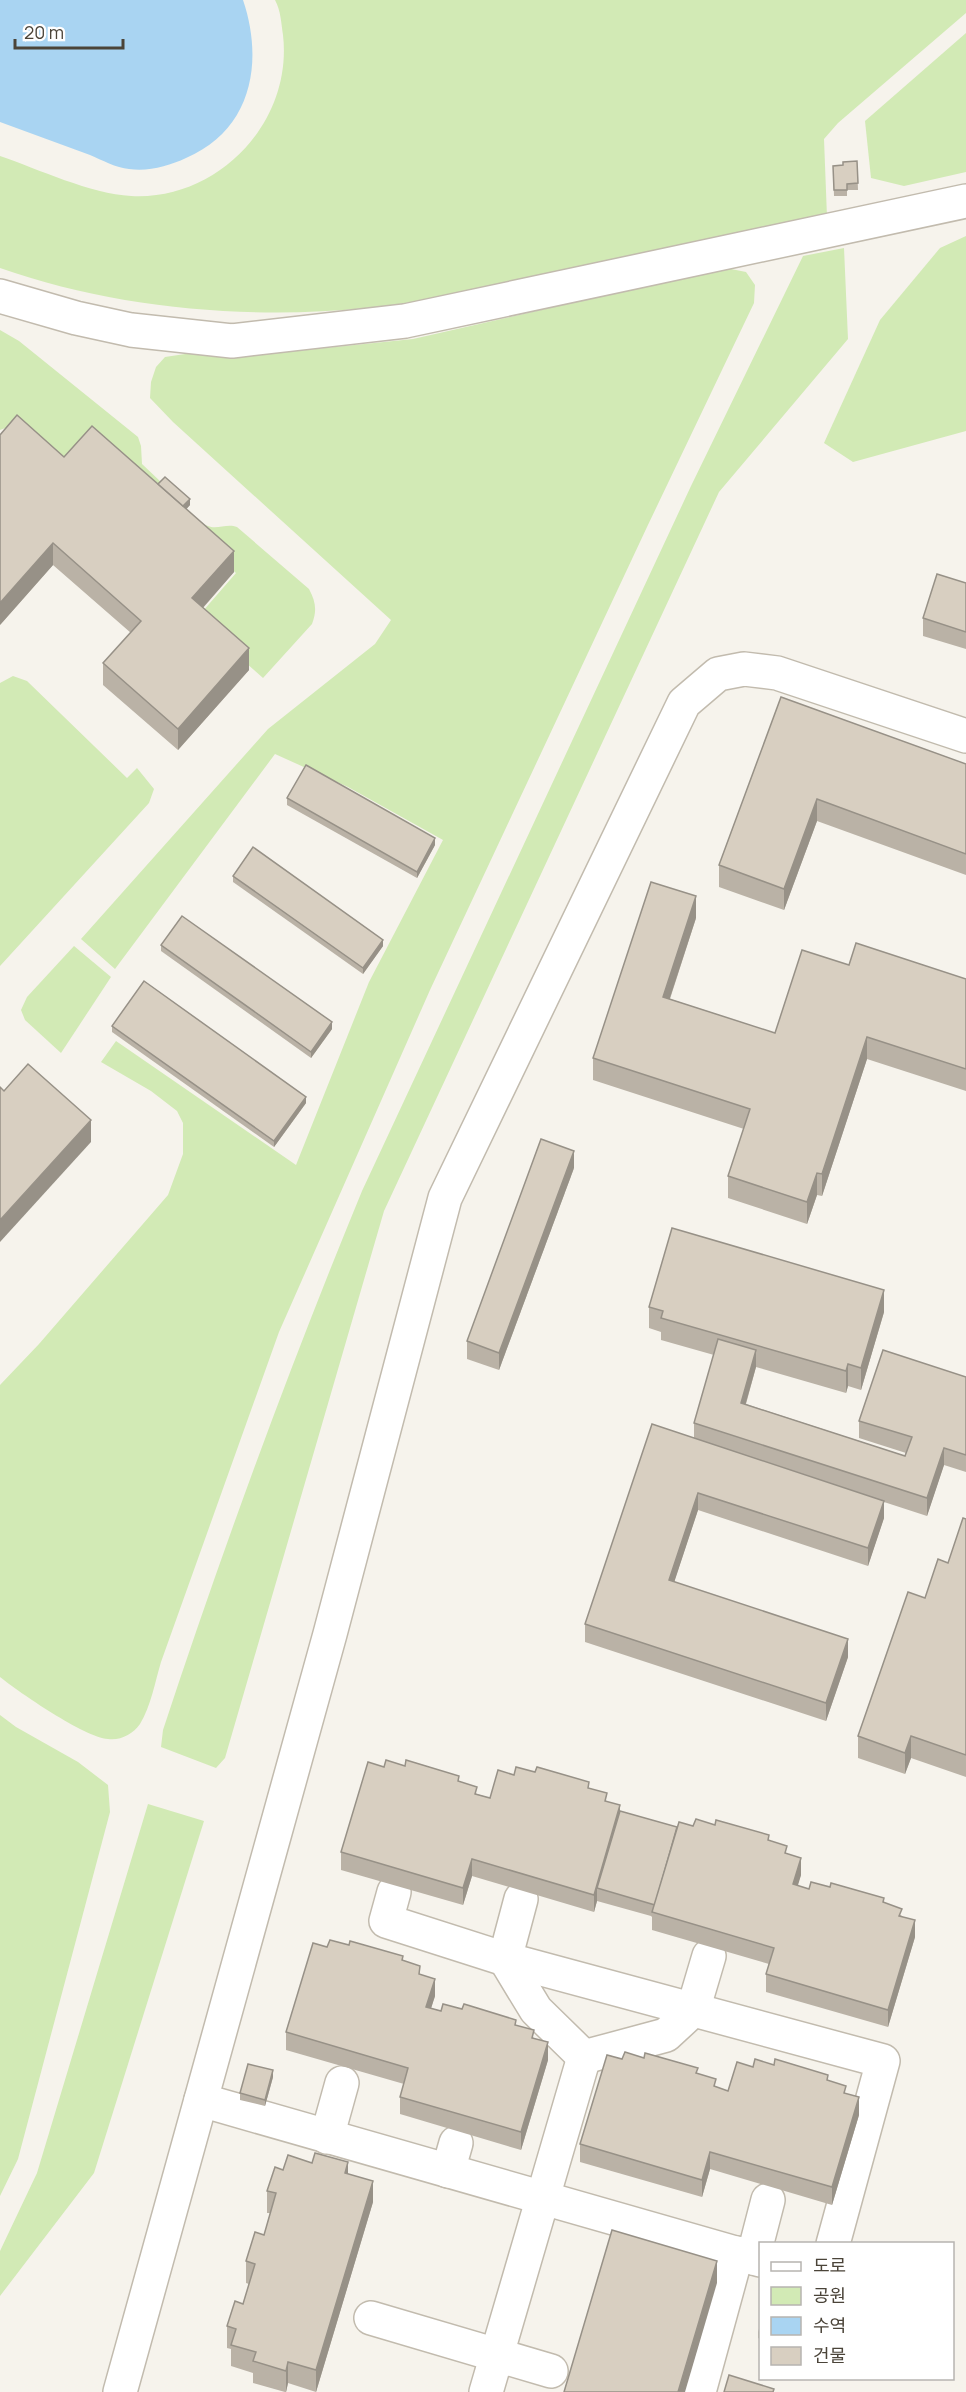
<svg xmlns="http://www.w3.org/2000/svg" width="966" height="2392" font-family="Manrope,'Noto Sans KR',sans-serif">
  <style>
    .green { fill: #d2eab5 }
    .water { fill: #a9d4f2 }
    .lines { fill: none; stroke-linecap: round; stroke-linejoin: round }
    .minor-casing { stroke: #c2bbae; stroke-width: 36 }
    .minor { stroke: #fff; stroke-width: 33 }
    .wall { fill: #bab2a6 }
    .shaded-wall { fill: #979187 }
    .building { fill: #d8cfc1; stroke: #979187; stroke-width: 1.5 }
  </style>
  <rect width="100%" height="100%" fill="#f6f3ec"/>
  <g class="green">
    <path d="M275,0H966V13L838,123L824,139L827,217C742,235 656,252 570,270C503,284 435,301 366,308C247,320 113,308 0,268V156C38,169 91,194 131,196C218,201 293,122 283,35C281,23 281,11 275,0Z"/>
    <path d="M966,33V172L904,186L871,178L865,121Z"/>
    <path d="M966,236V431L853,462L824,443L880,320L940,248Z"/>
    <path d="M844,248L848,339L719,492L384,1211L225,1758L216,1768L161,1747L163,1730C223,1548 289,1368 362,1191L691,486L803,256Z"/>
    <path d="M726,268L746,272L755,285L754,303L647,527L430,990L279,1332L161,1662C155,1682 151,1706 140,1724C133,1734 120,1741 108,1739C84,1737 20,1693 0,1677V1385L39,1344L168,1195L183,1154V1123L177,1111L151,1091L101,1062L116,1041L296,1165L369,982L443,840L348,787L275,754L115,969L81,939L268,729L375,644L391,620L173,422L150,398L151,382L156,367L165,357L185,354L296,351L413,339Z"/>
    <path d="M0,330L19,341L138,437L141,446L142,464L162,483L150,496L63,472L8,427L0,430Z"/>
    <path d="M188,510C194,515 201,524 208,526C217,530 227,523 237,527L309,589C316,602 317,611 312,624L263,678L196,619L236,573L178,522Z"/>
    <path d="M13,676L27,681L127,778L137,768L154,789L149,803L0,966V683Z"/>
    <path d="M74,946L111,977L61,1053L25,1020L21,1010L27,997Z"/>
    <path d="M0,1715L16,1727L78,1762L108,1785L110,1812L18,2159L0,2196Z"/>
    <path d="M148,1804L204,1821L94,2173L0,2296V2251L37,2173Z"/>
  </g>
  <path class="water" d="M0,0H243C264,62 252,130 186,158C169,166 148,172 129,169C116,168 102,160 90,155C60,144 30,133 0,122Z"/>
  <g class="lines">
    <g class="minor-casing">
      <g id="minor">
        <path d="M0,296L76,318L131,330L232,341L405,321L966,201"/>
        <path d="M394,1892L386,1921L505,1959L883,2061L833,2244"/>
        <path d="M521,1899L505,1959L536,2010L584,2057"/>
        <path d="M584,2057L666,2035L693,2010L709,1956"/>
        <path d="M201,2100L760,2260"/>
        <path d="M327,2137L342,2083"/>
        <path d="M448,2171L456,2143"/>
        <path d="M753,2258L768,2200"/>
        <path d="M371,2318L551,2371"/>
        <path d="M120,2392L330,1634L445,1198L684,703L718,674L744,669L777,673L966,736"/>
        <path d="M486,2392L584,2057"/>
        <path d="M699,2392L737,2253"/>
      </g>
    </g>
    <use href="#minor" class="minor"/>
  </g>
  <g class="wall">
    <path d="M857,161L858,190H847V196H834L833,166L843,165Z"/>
    <path d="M64,457L158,484L190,505L186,509L234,572L203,608L249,670L178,750L103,685V663L131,633L53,565L0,625Z"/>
    <path d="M966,583V649L923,636V618Z"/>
    <path d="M781,697L966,764V875L817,821L784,910L719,887V865Z"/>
    <path d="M287,798L435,845L417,878L287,805Z"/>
    <path d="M233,876L383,946L363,974L233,882Z"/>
    <path d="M696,918L670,999L775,1033L849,965L966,979V1091L867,1059L822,1196L817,1195L807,1224L728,1198V1176L744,1129L593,1080V1058Z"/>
    <path d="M161,945L332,1029L311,1058L161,951Z"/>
    <path d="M112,1026L306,1103L274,1147L112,1032Z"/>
    <path d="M574,1168L499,1370L467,1359V1341Z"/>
    <path d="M649,1307L884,1312L861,1390L848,1386L846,1393L756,1367L746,1404L905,1456L906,1453L859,1438V1421L966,1377V1472L944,1465L927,1516L884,1502V1518L868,1566L698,1510L674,1582L848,1657L826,1721L585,1642V1624L694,1438V1423L714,1355L661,1340V1332L649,1328Z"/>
    <path d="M966,1519V1777L911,1758L905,1774L858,1758V1736L925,1598L948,1563Z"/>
    <path d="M514,1775L589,1788L620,1811L677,1827L693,1826L769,1841L787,1854L801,1875L797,1886L809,1889L884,1903L902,1916L915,1937L888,2027L766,1992V1974L769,1964L652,1930V1917L651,1916L597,1901L594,1912L472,1876L463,1905L341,1870V1852L459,1781L477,1794L490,1798Z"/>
    <path d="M349,1945L403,1961L420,1974L435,1996L431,2008L441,2011L516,2025L534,2038L548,2060L521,2150L400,2114V2097L404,2084L286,2050V2032L327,1947Z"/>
    <path d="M622,2059L698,2074L716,2087L728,2091L753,2067L828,2080L846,2094L859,2115L832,2205L710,2169L702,2197L580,2162V2144Z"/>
    <path d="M273,2077L265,2106L240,2100V2093Z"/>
    <path d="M283,2170L348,2174L373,2202L316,2392L288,2383L286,2392H285L253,2383V2373L231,2366V2349L227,2348V2326L243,2304L249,2284L246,2283V2261L264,2235L270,2213H267V2191Z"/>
    <path d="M760,2325V2339L758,2338V2332Z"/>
  </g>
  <g class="shaded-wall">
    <path d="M190,499V505L176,521V515Z"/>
    <path d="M53,543V565L0,625V603Z"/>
    <path d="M234,551V572L192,620V598Z"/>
    <path d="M249,648V670L178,750V729Z"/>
    <path d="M817,799V821L784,910V889Z"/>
    <path d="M435,838V845L417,878V872Z"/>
    <path d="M696,896V918L663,1019V997Z"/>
    <path d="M383,940V946L363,974V968Z"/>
    <path d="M332,1022V1029L311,1058V1052Z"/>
    <path d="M867,1037V1059L822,1196V1174Z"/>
    <path d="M306,1097V1103L274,1147V1141Z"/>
    <path d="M91,1120V1142L0,1242V1220Z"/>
    <path d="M574,1151V1168L499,1370V1353Z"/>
    <path d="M817,1173V1195L807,1224V1202Z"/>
    <path d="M884,1290V1312L861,1390V1368Z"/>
    <path d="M756,1350V1367L741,1420V1403Z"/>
    <path d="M848,1364V1386L846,1393V1371Z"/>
    <path d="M944,1448V1465L927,1516V1498Z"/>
    <path d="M698,1493V1510L669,1598V1580Z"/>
    <path d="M884,1501V1518L868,1566V1548Z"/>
    <path d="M848,1639V1657L826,1721V1703Z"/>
    <path d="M911,1736V1758L905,1774V1753Z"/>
    <path d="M620,1805V1823L597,1888V1901L594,1912V1895Z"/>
    <path d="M801,1858V1875L793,1902V1884Z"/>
    <path d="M472,1859V1876L463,1905V1888Z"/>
    <path d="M915,1920V1937L888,2027V2010Z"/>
    <path d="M435,1979V1996L426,2024V2007Z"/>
    <path d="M548,2042V2060L521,2150V2132Z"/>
    <path d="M273,2070V2077L265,2106V2100Z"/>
    <path d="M859,2097V2115L832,2205V2187Z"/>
    <path d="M710,2152V2169L702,2197V2180Z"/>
    <path d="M348,2162V2184L345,2173Z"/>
    <path d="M373,2181V2202L316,2392V2370Z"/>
    <path d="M717,2261V2283L685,2392H678Z"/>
    <path d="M288,2362V2383L286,2392V2371Z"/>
  </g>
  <g class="building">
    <path d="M857,161L858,183L847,184V190H834L833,166L843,165V162Z"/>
    <path d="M17,415L64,457L92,426L234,551L192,598L249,648L178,729L103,663L141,621L53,543L0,603V435Z"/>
    <path d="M165,477L190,499L183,506L158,484Z"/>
    <path d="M937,574L966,583V632L923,618Z"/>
    <path d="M781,697L966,764V854L817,799L784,889L719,865Z"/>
    <path d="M306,765L435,838L417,872L287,798Z"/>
    <path d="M253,847L383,940L363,968L233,876Z"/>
    <path d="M651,882L696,896L663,997L775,1033L802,950L849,965L856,943L966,979V1069L867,1037L822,1174L817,1173L807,1202L728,1176L750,1109L593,1058Z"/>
    <path d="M182,916L332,1022L311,1052L161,945Z"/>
    <path d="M144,981L306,1097L274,1141L112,1026Z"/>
    <path d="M28,1064L91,1120L0,1220V1087L4,1091Z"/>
    <path d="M541,1139L574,1151L499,1353L467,1341Z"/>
    <path d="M672,1228L884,1290L861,1368L848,1364L846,1371L661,1318L663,1311L649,1307Z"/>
    <path d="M718,1339L756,1350L741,1403L905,1456L912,1437L859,1421L883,1350L966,1377V1455L944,1448L927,1498L694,1423Z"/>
    <path d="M652,1424L884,1501L868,1548L698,1493L669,1580L848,1639L826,1703L585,1624Z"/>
    <path d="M963,1518L966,1519V1755L911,1736L905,1753L858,1736L908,1592L925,1598L938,1559L948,1563Z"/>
    <path d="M386,1760L405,1766L406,1760L459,1776L458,1781L477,1787L475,1794L490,1798L498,1770L514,1775L516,1767L535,1772L537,1767L589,1782L588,1788L607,1793L605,1801L620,1805L594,1895L472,1859L463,1888L341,1852L368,1762L384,1767Z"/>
    <path d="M620,1811L677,1827L655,1905L597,1888Z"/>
    <path d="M696,1819L715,1825L716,1820L769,1835L768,1840L787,1846L785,1853L801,1858L793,1884L809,1889L811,1882L830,1887L831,1883L884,1898L883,1902L902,1909L899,1916L915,1920L888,2010L766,1974L774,1948L652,1912L679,1822L693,1826Z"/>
    <path d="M330,1940L349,1945L350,1941L403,1956L402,1960L420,1966L419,1974L435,1979L426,2007L441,2011L443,2004L462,2009L464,2004L516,2020L515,2025L534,2030L532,2038L548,2042L521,2132L400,2097L408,2068L286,2032L313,1943L327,1947Z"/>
    <path d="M625,2052L644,2058L645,2053L698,2068L696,2073L716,2079L714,2086L728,2091L737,2062L753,2067L755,2059L774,2065L775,2059L828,2075L827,2080L846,2086L844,2093L859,2097L832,2187L710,2152L702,2180L580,2144L607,2055L622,2059Z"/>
    <path d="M248,2064L273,2070L265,2100L240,2093Z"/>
    <path d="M315,2153L348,2162L345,2173L373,2181L316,2370L288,2362L286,2371L253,2361L256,2352L231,2345L236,2329L227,2326L235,2301L243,2304L255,2264L246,2261L255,2232L264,2235L276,2193L267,2191L275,2167L283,2170L288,2155L312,2163Z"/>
    <path d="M612,2230L717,2261L678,2392H564Z"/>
    <path d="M729,2375L774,2389L773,2392H724Z"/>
  </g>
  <rect x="759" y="2242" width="195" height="138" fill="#ffffff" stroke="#b7b4b0" stroke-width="1.5"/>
  <rect x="771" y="2262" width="30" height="9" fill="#ffffff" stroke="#b7b4b0" stroke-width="1.5"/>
  <text x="813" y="2272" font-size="18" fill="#4b4439">도로</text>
  <rect x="771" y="2287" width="30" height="18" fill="#d2eab5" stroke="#b7b4b0" stroke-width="1.5"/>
  <text x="813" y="2302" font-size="18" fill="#4b4439">공원</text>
  <rect x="771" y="2317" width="30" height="18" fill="#a9d4f2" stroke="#b7b4b0" stroke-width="1.5"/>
  <text x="813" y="2332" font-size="18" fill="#4b4439">수역</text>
  <rect x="771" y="2347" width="30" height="18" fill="#d8cfc1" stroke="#b7b4b0" stroke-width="1.5"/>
  <text x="813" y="2362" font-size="18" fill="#4b4439">건물</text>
  <path d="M15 39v9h108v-9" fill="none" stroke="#4b4439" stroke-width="3"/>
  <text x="24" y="39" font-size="18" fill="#4b4439" stroke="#ffffff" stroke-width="4.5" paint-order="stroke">20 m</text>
</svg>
